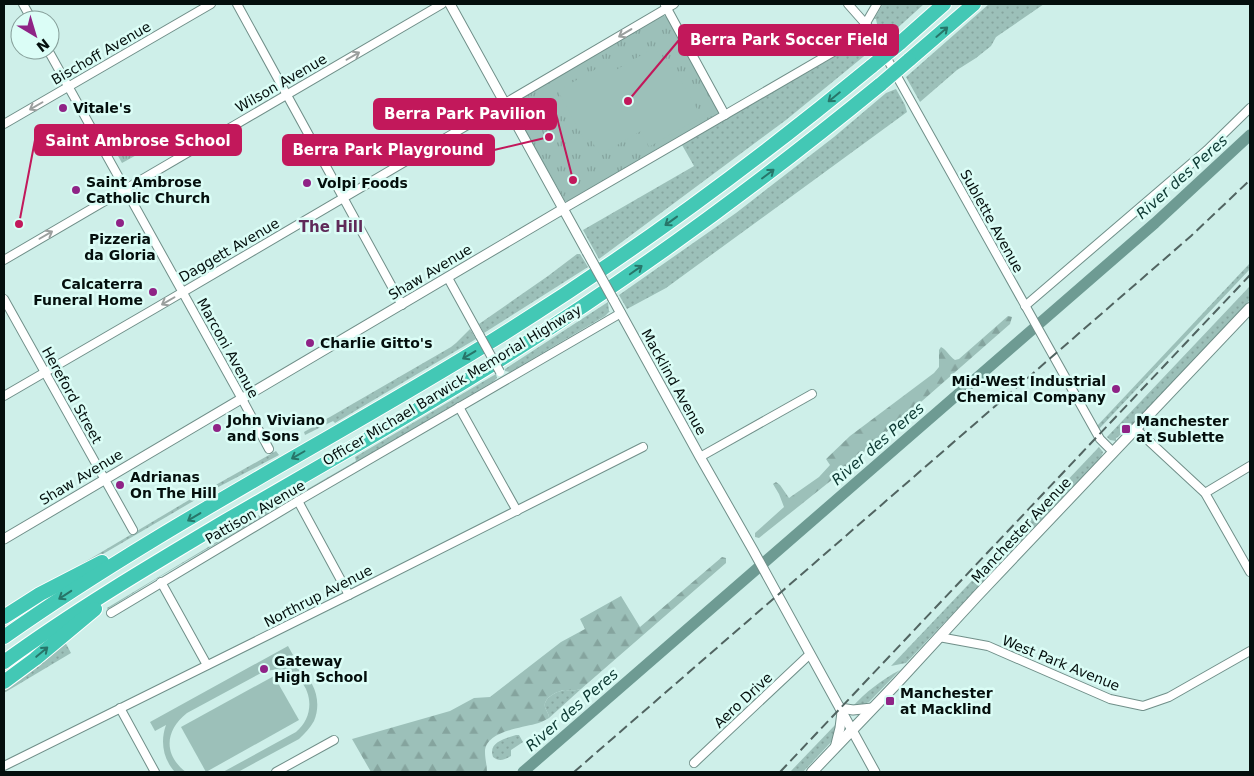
<svg xmlns="http://www.w3.org/2000/svg" width="1254" height="776" font-family="'DejaVu Sans',sans-serif">
  <style>
    .grass { fill: url(#grass-dots) }
    .forest { fill: url(#forest-firs) }
    .park { fill: url(#park-tufts) }
    .pitch { fill: #9cc0b9 }
    .lines { fill: none; stroke-linecap: round; stroke-linejoin: round }
    .river { stroke: #6e9b93; stroke-width: 11 }
    .minor-casing { stroke: #708f89; stroke-width: 10 }
    .tertiary-casing { stroke: #708f89; stroke-width: 11 }
    .secondary-casing { stroke: #708f89; stroke-width: 12 }
    .motorway-casing { stroke: #fff; stroke-width: 16 }
    .minor { stroke: #fff; stroke-width: 8 }
    .tertiary { stroke: #fff; stroke-width: 9 }
    .secondary { stroke: #fff; stroke-width: 10 }
    .motorway { stroke: #43c8b5; stroke-width: 14 }
    .rail { stroke: #516461; stroke-width: 2; stroke-dasharray: 10 5; stroke-linecap: butt }
    .minor-bridge-casing { stroke: #708f89; stroke-width: 10; stroke-linecap: butt }
    .tertiary-bridge-casing { stroke: #708f89; stroke-width: 11; stroke-linecap: butt }
    .motorway-bridge-casing { stroke: #fff; stroke-width: 16; stroke-linecap: butt }
    .minor-bridge { stroke: #fff; stroke-width: 8 }
    .tertiary-bridge { stroke: #fff; stroke-width: 9 }
    .motorway-bridge { stroke: #43c8b5; stroke-width: 14 }
    .oneway { stroke: #277569 }
    .oneway2 { stroke: #9b9f9e }
    .poi-dot { fill: #8f2386; stroke: #dbfdf6; stroke-width: 2 }
    .labels { text-anchor: middle; stroke-width: 5; stroke-linejoin: round; paint-order: stroke }
    .street-label { font-size: 14px; fill: #040f0d; stroke: #dbfdf6 }
    .poi-label { font-size: 14px; font-weight: bold; fill: #040f0d; stroke: #dbfdf6; text-anchor: start }
    .water-label { font-size: 15px; font-style: italic; fill: #0d3933; stroke: #dbfdf6 }
    .neighbourhood-label { font-size: 15px; font-weight: bold; fill: #5f2a59; stroke: #dbfdf6 }
    .leader { fill: none; stroke: #c2185b; stroke-width: 2 }
    .callout-dot { fill: #c2185b; stroke: #dbfdf6; stroke-width: 2 }
    .callout { fill: #c2185b; stroke: #c2185b; stroke-width: 2 }
    .callout-label { font-size: 15px; text-anchor: middle; font-weight: bold; fill: #fff }
  </style>
  <defs>
    <pattern id="grass-dots" width="8" height="8" patternUnits="userSpaceOnUse" patternTransform="scale(1.25)"><rect width="8" height="8" fill="#9cc0b9"/><path d="M2 2h.1M6 6h.1" fill="none" stroke="#85a49e" stroke-width="1.8" stroke-linecap="round"/></pattern>
    <pattern id="forest-firs" width="22" height="20" patternUnits="userSpaceOnUse" patternTransform="scale(1.25)"><rect width="22" height="20" fill="#9cc0b9"/><path d="M5 1l3.5 6h-7zM16 11l3.5 6h-7z" fill="#85a49e"/></pattern>
    <pattern id="park-tufts" width="24" height="20" patternUnits="userSpaceOnUse" patternTransform="scale(1.25)"><rect width="24" height="20" fill="#9cc0b9"/><path d="M3 7l-1-3M5 7V3M7 7l1-3M15 17l-1-3M17 17v-4M19 17l1-3" fill="none" stroke="#85a49e"/></pattern>
  </defs>
  <rect width="100%" height="100%" fill="#ceefe9"/>
  <g class="grass">
    <path d="M883,4H924L893,32L884,36L877,24L876,19H874Z"/>
    <path d="M989,4H1044L996,37L991,46L976,58L957,70L920,102L906,77Z"/>
    <path d="M863,40L864,41H869L874,48L786,120L599,259L583,230L694,166L682,145Z"/>
    <path d="M896,89L905,105L907,112L666,288L627,309L619,295L736,213L834,137L886,93Z"/>
    <path d="M577,254H580L588,267L484,333L479,324L548,276Z"/>
    <path d="M1250,263V269L1099,429L1097,426Z"/>
    <path d="M1250,286V300L1128,430L1125,428V430L1118,437L1116,438V441L1110,440L1107,437Z"/>
    <path d="M608,302L609,311H610L605,316L510,372L505,371V369Z"/>
    <path d="M470,329L476,339L335,423L333,421L305,435L304,432L451,347L456,343Z"/>
    <path d="M496,374L497,378L494,381L293,500L292,498L356,461L355,457Z"/>
    <path d="M1099,447L1103,452L1101,457L906,663L891,666Z"/>
    <path d="M276,451L279,455L207,493L86,564L68,573V572L189,500Z"/>
    <path d="M289,496L291,500L161,576L108,609L107,608L210,546Z"/>
    <path d="M64,640L71,653L4,693V689Z"/>
    <path d="M900,670L869,702L864,704L852,707C866,692 881,680 900,670Z"/>
    <path d="M581,689L549,718C549,713 546,711 545,707C543,698 557,691 565,690C570,690 575,691 581,689Z"/>
    <path d="M837,723L835,734L832,741L803,772H790Z"/>
    <path d="M516,735H519L523,742L511,750V756C504,760 499,762 493,757C488,742 504,739 516,735Z"/>
  </g>
  <g class="forest">
    <path d="M1008,316L1012,317L1010,324L833,479L759,538L755,537V533L784,507L779,494L773,484L776,482L780,485L789,498L819,477L830,465L826,459L850,436L934,373L939,367V350L941,347C947,350 949,356 955,360L959,359Z"/>
    <path d="M722,557L726,558V563L581,689C575,691 570,690 565,690C557,691 543,698 545,707C546,711 549,713 549,718C545,720 540,723 535,724C520,728 485,732 485,752C485,759 487,765 487,772H371L352,739L450,711L474,698L490,697L561,642L585,629L580,619L621,596L640,627Z"/>
  </g>
  <g class="park">
    <path d="M663,15L667,17L718,110V114L569,202L565,201L513,108V103Z"/>
    <path d="M142,131L151,147L122,163L113,147Z"/>
  </g>
  <g class="pitch">
    <path d="M655,47L668,69L673,67L700,114L699,118L649,147L641,131L600,155L590,138L585,141L559,93L561,89L610,61L616,70Z"/>
    <path d="M288,646L293,655L280,662C286,664 293,665 298,669C315,680 322,702 314,721C310,728 305,733 299,739L238,772H223L296,732C312,719 314,696 300,680C297,677 292,672 288,671C279,668 269,670 261,673L187,713C165,730 163,755 186,772H175C163,759 160,741 166,725L155,731L150,722Z"/>
    <path d="M274,676L299,720L206,772L181,727Z"/>
  </g>
  <g class="lines">
    <path class="river" d="M523,772L1155,223L1250,135"/>
    <g class="minor-casing">
      <g id="minor">
        <path d="M23,4L32,20"/>
        <path d="M237,4L402,305"/>
        <path d="M848,4L871,30L1096,432L1100,439L1113,452"/>
        <path d="M665,5L725,115"/>
        <path d="M866,23L877,4"/>
        <path d="M48,50L242,399L269,449"/>
        <path d="M4,124L211,4"/>
        <path d="M563,209L871,30"/>
        <path d="M4,260L442,4"/>
        <path d="M448,278L480,336"/>
        <path d="M4,299L133,530"/>
        <path d="M1025,306L1207,150L1250,108"/>
        <path d="M4,396L154,309L674,4"/>
        <path d="M459,407L517,511"/>
        <path d="M1136,429L1205,493L1250,572"/>
        <path d="M700,457L812,394"/>
        <path d="M1205,493L1250,466"/>
        <path d="M298,501L349,595"/>
        <path d="M161,582L207,665"/>
        <path d="M111,613L298,501L621,313"/>
        <path d="M939,637L988,646L1110,699L1143,706L1169,697L1250,651"/>
        <path d="M120,708L155,772"/>
        <path d="M694,763L810,654"/>
        <path d="M4,766L349,595L643,447"/>
        <path d="M276,772L334,740"/>
      </g>
    </g>
    <g class="tertiary-casing">
      <g id="tertiary">
        <path d="M450,4L587,252"/>
        <path d="M613,299L700,457L753,550L875,772"/>
        <path d="M4,539L563,209"/>
        <path d="M840,708L853,710L872,708"/>
        <path d="M835,748L840,728L842,712"/>
      </g>
    </g>
    <g class="secondary-casing">
      <path id="secondary" d="M812,772L897,683L977,596L1250,308"/>
    </g>
    <g class="motorway-casing">
      <g id="motorway">
        <path d="M900,43L944,4"/>
        <path d="M909,60L974,4"/>
        <path d="M4,617L40,594L102,562"/>
        <path d="M4,637C160,527 332,440 495,339C627,257 752,165 872,66"/>
        <path d="M4,662C74,611 148,567 222,523C303,476 384,430 464,382C611,293 749,192 881,84"/>
        <path d="M4,682L35,659L95,609"/>
      </g>
    </g>
    <use href="#minor" class="minor"/>
    <use href="#tertiary" class="tertiary"/>
    <use href="#secondary" class="secondary"/>
    <use href="#motorway" class="motorway"/>
    <g class="rail">
      <path d="M574,772L1191,236L1250,180"/>
      <path d="M780,772L1250,275"/>
    </g>
    <g class="minor-bridge-casing">
      <path id="minor-bridge" d="M480,336L500,372"/>
    </g>
    <g class="tertiary-bridge-casing">
      <path id="tertiary-bridge" d="M587,252L613,299"/>
    </g>
    <g class="motorway-bridge-casing">
      <g id="motorway-bridge">
        <path d="M872,66L900,43"/>
        <path d="M881,84L909,60"/>
      </g>
    </g>
    <use href="#minor-bridge" class="minor-bridge"/>
    <use href="#tertiary-bridge" class="tertiary-bridge"/>
    <use href="#motorway-bridge" class="motorway-bridge"/>
  </g>
  <defs><path id="oneway-shaft" d="M-6 0H5M1.5-3L5.5 0L1.5 3" fill="none" stroke-width="1.6" stroke-linecap="round" stroke-linejoin="round" transform="scale(1.25)"/></defs>
  <g class="oneway">
    <use href="#oneway-shaft" transform="translate(942 32) rotate(-41)"/>
    <use href="#oneway-shaft" transform="translate(834 97) rotate(141)"/>
    <use href="#oneway-shaft" transform="translate(768 174) rotate(-37)"/>
    <use href="#oneway-shaft" transform="translate(671 221) rotate(144)"/>
    <use href="#oneway-shaft" transform="translate(636 270) rotate(-35)"/>
    <use href="#oneway-shaft" transform="translate(469 355) rotate(149)"/>
    <use href="#oneway-shaft" transform="translate(298 455) rotate(150)"/>
    <use href="#oneway-shaft" transform="translate(194 517) rotate(149)"/>
    <use href="#oneway-shaft" transform="translate(65 595) rotate(147)"/>
    <use href="#oneway-shaft" transform="translate(42 652) rotate(-40)"/>
  </g>
  <g class="oneway2">
    <use href="#oneway-shaft" transform="translate(625 33) rotate(149)"/>
    <use href="#oneway-shaft" transform="translate(353 56) rotate(-30)"/>
    <use href="#oneway-shaft" transform="translate(36 106) rotate(150)"/>
    <use href="#oneway-shaft" transform="translate(46 235) rotate(-30)"/>
    <use href="#oneway-shaft" transform="translate(168 301) rotate(150)"/>
  </g>
  <g class="poi-dot">
    <circle cx="63" cy="108" r="5"/>
    <circle cx="307" cy="183" r="5"/>
    <circle cx="76" cy="190" r="5"/>
    <circle cx="120" cy="223" r="5"/>
    <circle cx="153" cy="292" r="5"/>
    <circle cx="310" cy="343" r="5"/>
    <circle cx="1116" cy="389" r="5"/>
    <circle cx="217" cy="428" r="5"/>
    <rect x="1121" y="424" width="10" height="10" rx="2.5"/>
    <circle cx="120" cy="485" r="5"/>
    <circle cx="264" cy="669" r="5"/>
    <rect x="885" y="696" width="10" height="10" rx="2.5"/>
  </g>
  <g class="labels">
    <g class="street-label">
      <text transform="translate(101 53) rotate(-30)" y="5">Bischoff Avenue</text>
      <text transform="translate(281 83) rotate(-30)" y="5">Wilson Avenue</text>
      <text transform="translate(992 221) rotate(61)" y="5">Sublette Avenue</text>
      <text transform="translate(229 250) rotate(-30)" y="5">Daggett Avenue</text>
      <text transform="translate(430 272) rotate(-31)" y="5">Shaw Avenue</text>
      <text transform="translate(228 348) rotate(61)" y="5">Marconi Avenue</text>
      <text transform="translate(674 382) rotate(61)" y="5">Macklind Avenue</text>
      <text transform="translate(452 385) rotate(-31)" y="5">Officer Michael Barwick Memorial Highway</text>
      <text transform="translate(72 395) rotate(61)" y="5">Hereford Street</text>
      <text transform="translate(81 477) rotate(-31)" y="5">Shaw Avenue</text>
      <text transform="translate(255 512) rotate(-30)" y="5">Pattison Avenue</text>
      <text transform="translate(1021 530) rotate(-47)" y="5">Manchester Avenue</text>
      <text transform="translate(318 596) rotate(-27)" y="5">Northrup Avenue</text>
      <text transform="translate(1061 663) rotate(22)" y="5">West Park Avenue</text>
      <text transform="translate(743 700) rotate(-43)" y="5">Aero Drive</text>
    </g>
    <g class="poi-label">
      <text x="73" y="113">Vitale's</text>
      <text x="86" y="187">Saint Ambrose<tspan x="86" dy="16">Catholic Church</tspan></text>
      <text x="317" y="188">Volpi Foods</text>
      <text x="120" y="244" text-anchor="middle">Pizzeria<tspan x="120" dy="16">da Gloria</tspan></text>
      <text x="143" y="289" text-anchor="end">Calcaterra<tspan x="143" dy="16">Funeral Home</tspan></text>
      <text x="320" y="348">Charlie Gitto's</text>
      <text x="1106" y="386" text-anchor="end">Mid-West Industrial<tspan x="1106" dy="16">Chemical Company</tspan></text>
      <text x="227" y="425">John Viviano<tspan x="227" dy="16">and Sons</tspan></text>
      <text x="1136" y="426">Manchester<tspan x="1136" dy="16">at Sublette</tspan></text>
      <text x="130" y="482">Adrianas<tspan x="130" dy="16">On The Hill</tspan></text>
      <text x="274" y="666">Gateway<tspan x="274" dy="16">High School</tspan></text>
      <text x="900" y="698">Manchester<tspan x="900" dy="16">at Macklind</tspan></text>
    </g>
    <g class="water-label">
      <text transform="translate(1182 177) rotate(-42)" y="5">River des Peres</text>
      <text transform="translate(878 444) rotate(-41)" y="5">River des Peres</text>
      <text transform="translate(572 710) rotate(-41)" y="5">River des Peres</text>
    </g>
    <g class="neighbourhood-label">
      <text x="331" y="232">The Hill</text>
    </g>
  </g>
  <path class="leader" d="M628 101L679 40M573 180L556 114M19 224L35 140M549 137L494 150"/>
  <g class="callout-dot">
    <circle cx="628" cy="101" r="5"/>
    <circle cx="573" cy="180" r="5"/>
    <circle cx="19" cy="224" r="5"/>
    <circle cx="549" cy="137" r="5"/>
  </g>
  <g class="callout">
    <rect x="679" y="25" width="219" height="30" rx="5"/>
    <rect x="374" y="99" width="182" height="30" rx="5"/>
    <rect x="35" y="125" width="206" height="30" rx="5"/>
    <rect x="283" y="135" width="211" height="30" rx="5"/>
  </g>
  <g class="callout-label">
    <text x="789" y="45">Berra Park Soccer Field</text>
    <text x="465" y="119">Berra Park Pavilion</text>
    <text x="138" y="146">Saint Ambrose School</text>
    <text x="388" y="155">Berra Park Playground</text>
  </g>
  <rect width="1254" height="776" fill="none" stroke="#040f0d" stroke-width="10"/>
  <g transform="translate(35 35) rotate(142)"><circle r="24" fill="#dbfdf6" stroke="#859e99"/>
  <path d="M0-4L9 19L0 12L-9 19Z" fill="#8f2386"/>
  <text y="-8" font-size="14" font-weight="bold" text-anchor="middle" fill="#040f0d">N</text>
  </g>
</svg>
